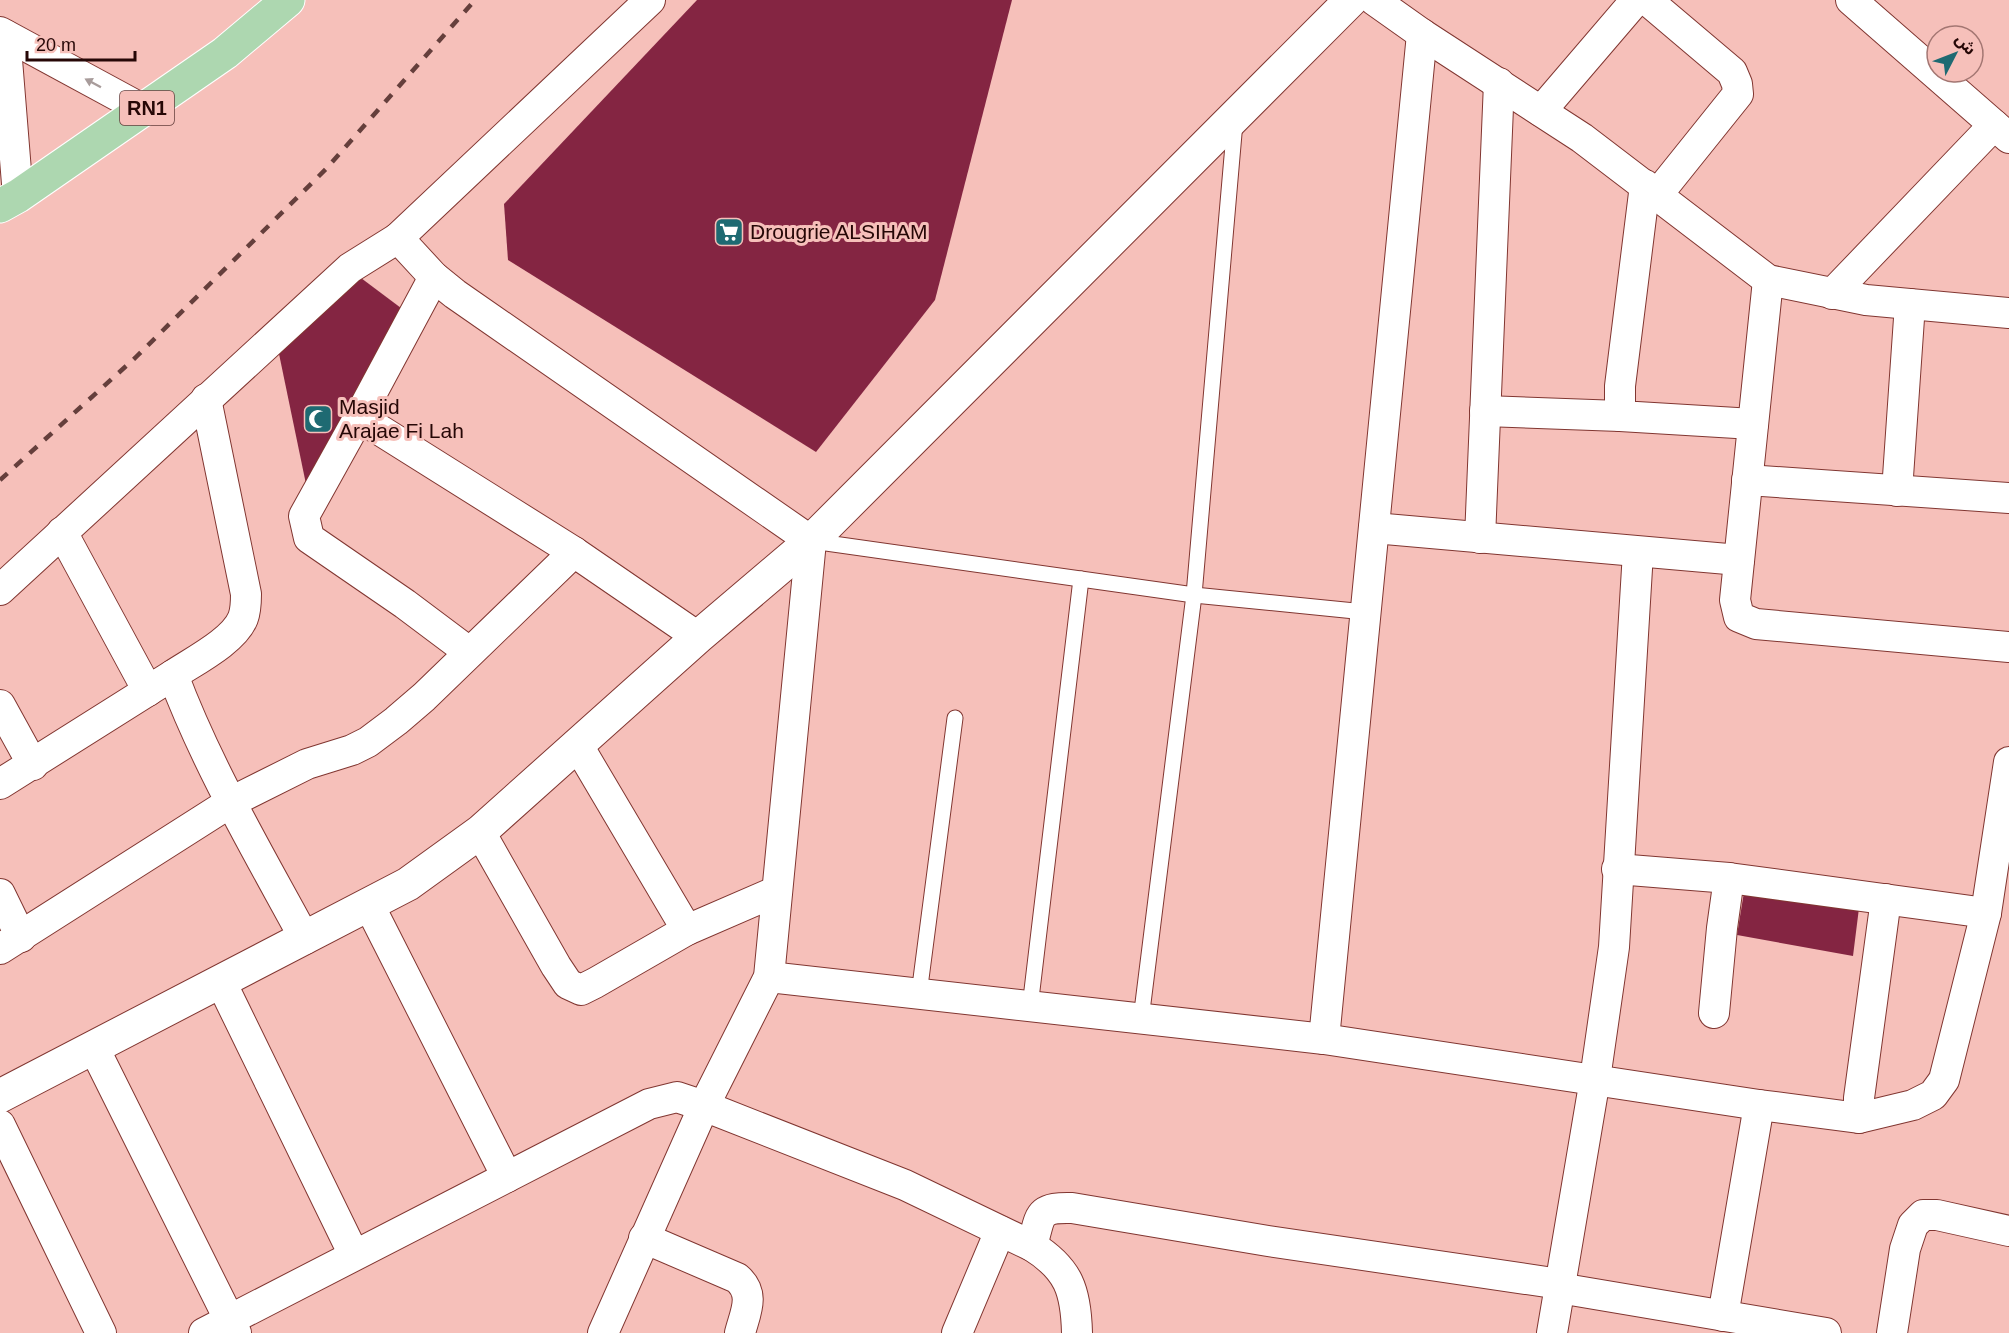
<svg xmlns="http://www.w3.org/2000/svg" width="2009" height="1333" font-family="Arial,'Noto Sans Arabic',sans-serif">
  <style>
    .building { fill: #842542 }
    .lines { fill: none; stroke-linecap: round; stroke-linejoin: round }
    .lane-casing { stroke: #813631; stroke-width: 17 }
    .street-casing { stroke: #813631; stroke-width: 32 }
    .secondary-casing { stroke: #813631; stroke-width: 35 }
    .primary-casing { stroke: #fff; stroke-width: 35 }
    .lane { stroke: #fff; stroke-width: 15 }
    .street { stroke: #fff; stroke-width: 30 }
    .secondary { stroke: #fff; stroke-width: 33 }
    .primary { stroke: #add7b0; stroke-width: 33 }
    .rail { stroke: #653f3c; stroke-width: 4.5; stroke-dasharray: 10 10; stroke-linecap: butt }
    .oneway { fill: #a89c9b }
    .labels { text-anchor: middle; stroke-width: 6; stroke-linejoin: round; paint-order: stroke }
    .shield { fill: #f6c0ba; stroke: #643e3c; stroke-width: 1.5 }
    .shield-label { font-size: 20px; font-weight: bold; fill: #260706 }
    .poi-label { font-size: 21px; fill: #260706; stroke: #f6c0ba; text-anchor: start }
  </style>
  <rect width="100%" height="100%" fill="#f6c0ba"/>
  <g class="building">
    <path d="M697,0H1012L935,300L816,452L508,260L504,204Z"/>
    <path d="M353,272L401,308L307,489L278,349Z"/>
    <path d="M1744,892L1859,908L1853,956L1737,935Z"/>
  </g>
  <g class="lines">
    <g class="lane-casing">
      <g id="lane">
        <path d="M812,541L1194,595L1365,612"/>
        <path d="M919,994L955,718"/>
        <path d="M1030,1007L1081,579"/>
        <path d="M1141,1019L1194,595L1235,122"/>
      </g>
    </g>
    <g class="street-casing">
      <g id="street">
        <path d="M1374,0L1422,34L1582,138L1768,280L1866,300L2009,313"/>
        <path d="M1647,0L1732,72L1737,84L1738,94L1657,195"/>
        <path d="M1851,0L2009,138"/>
        <path d="M0,32L144,110"/>
        <path d="M5,35L18,196"/>
        <path d="M1541,111L1636,0"/>
        <path d="M1645,185L1620,386V416L1753,424"/>
        <path d="M434,277L359,417L574,552L698,637"/>
        <path d="M1768,280L1735,600L1739,617L1756,624L2009,647"/>
        <path d="M1832,294L1994,125"/>
        <path d="M1485,411L1620,416"/>
        <path d="M359,417L304,516L309,538L405,604L469,652"/>
        <path d="M1747,480L2009,498"/>
        <path d="M1897,491L1910,304"/>
        <path d="M1374,528L1739,560"/>
        <path d="M62,532L148,691"/>
        <path d="M1480,538L1499,83"/>
        <path d="M0,590L350,268L398,238"/>
        <path d="M173,675C194,661 234,641 243,618C246,610 246,602 246,594L206,399"/>
        <path d="M0,705L33,765"/>
        <path d="M577,744L687,930"/>
        <path d="M0,784L173,675C207,766 259,854 305,939"/>
        <path d="M480,832L556,966L568,984L581,990L595,983L687,930L777,891"/>
        <path d="M1617,869L1729,878L1722,928L1714,1013"/>
        <path d="M1729,878L1986,913"/>
        <path d="M0,894L21,937"/>
        <path d="M369,905L507,1177"/>
        <path d="M0,949L231,802L307,764L352,750L368,742L396,721L424,697L574,552"/>
        <path d="M769,977L1324,1039L1759,1105L1859,1118L1913,1105L1933,1095L1944,1080L1986,913L2009,762"/>
        <path d="M221,982L354,1255"/>
        <path d="M1324,1039L1422,34"/>
        <path d="M94,1048L236,1333"/>
        <path d="M1859,1118V1098L1886,899"/>
        <path d="M0,1125L101,1333"/>
        <path d="M644,1238L737,1278C756,1294 745,1313 740,1333"/>
        <path d="M1032,1246C1041,1216 1036,1207 1072,1208L1268,1241L1560,1284"/>
        <path d="M1559,1288L1826,1333"/>
        <path d="M1723,1316L1759,1105"/>
        <path d="M204,1333L649,1104L677,1097L704,1106L905,1185L1032,1246C1069,1269 1076,1291 1077,1333"/>
        <path d="M603,1333L704,1106L769,977L811,541L455,294L434,277L398,238L650,0"/>
        <path d="M957,1333L1000,1231"/>
        <path d="M1552,1333L1595,1079L1614,947L1638,552"/>
        <path d="M1892,1333L1905,1249L1913,1225L1923,1215H1937L2009,1231"/>
      </g>
    </g>
    <g class="secondary-casing">
      <path id="secondary" d="M0,1096L408,884L480,832L698,637L811,541L1351,0"/>
    </g>
    <g class="primary-casing">
      <path id="primary" d="M0,206L18,196L225,53L288,0"/>
    </g>
    <use href="#lane" class="lane"/>
    <use href="#street" class="street"/>
    <use href="#secondary" class="secondary"/>
    <use href="#primary" class="primary"/>
    <path class="rail" d="M0,480L135,358L326,169L475,0"/>
  </g>
  <defs><path id="oneway-solid" d="M-6-.8H1V-3.2L6.5 0L1 3.2V.8H-6Z" transform="scale(1.5)"/></defs>
  <use class="oneway" href="#oneway-solid" transform="translate(93 83) rotate(-152)"/>
  <defs>
    <g id="supermarket-square" transform="scale(1.5)"><rect x="-9" y="-9" width="18" height="18" rx="4" fill="#1e6a72" stroke="#f6c0ba"/><path d="M-6-5.5h2.5l.6 2H6L4.5 2H-2.5L-4.4-4H-6ZM-1.5 3.2a1.3 1.3 0 1 0 .1 0ZM3 3.2a1.3 1.3 0 1 0 .1 0Z" fill="#fff"/></g>
    <g id="mosque-square" transform="scale(1.5)"><rect x="-9" y="-9" width="18" height="18" rx="4" fill="#1e6a72" stroke="#f6c0ba"/><path d="M3.5-4.9A6 6 0 1 0 3.5 4.9A5 5 0 1 1 3.5-4.9Z" fill="#fff"/></g>
  </defs>
  <g fill-rule="evenodd">
    <use href="#supermarket-square" x="729" y="232"/>
    <use href="#mosque-square" x="318" y="419"/>
  </g>
  <g class="labels">
    <rect class="shield" x="120" y="91" width="54" height="34" rx="4.5"/>
    <g class="shield-label">
      <text x="147" y="115">RN1</text>
    </g>
    <g class="poi-label">
      <text x="750" y="239">Drougrie ALSIHAM</text>
      <text x="339" y="414">Masjid<tspan x="339" dy="24">Arajae Fi Lah</tspan></text>
    </g>
  </g>
  <g transform="translate(1955 54) rotate(48)"><circle r="28" fill="#f6c0ba" stroke="#a37672" stroke-width="1.5"/>
  <path d="M0-4.5L10 22L0 15L-10 22Z" fill="#1e6a72"/>
  <text y="-9" font-size="16" font-weight="bold" text-anchor="middle" fill="#260706">ش</text>
  </g>
  <path d="M27 51v9h108v-9" fill="none" stroke="#260706" stroke-width="3"/>
  <text x="36" y="51" font-size="18" fill="#260706" stroke="#f6c0ba" stroke-width="4.5" paint-order="stroke">20 m</text>
</svg>
